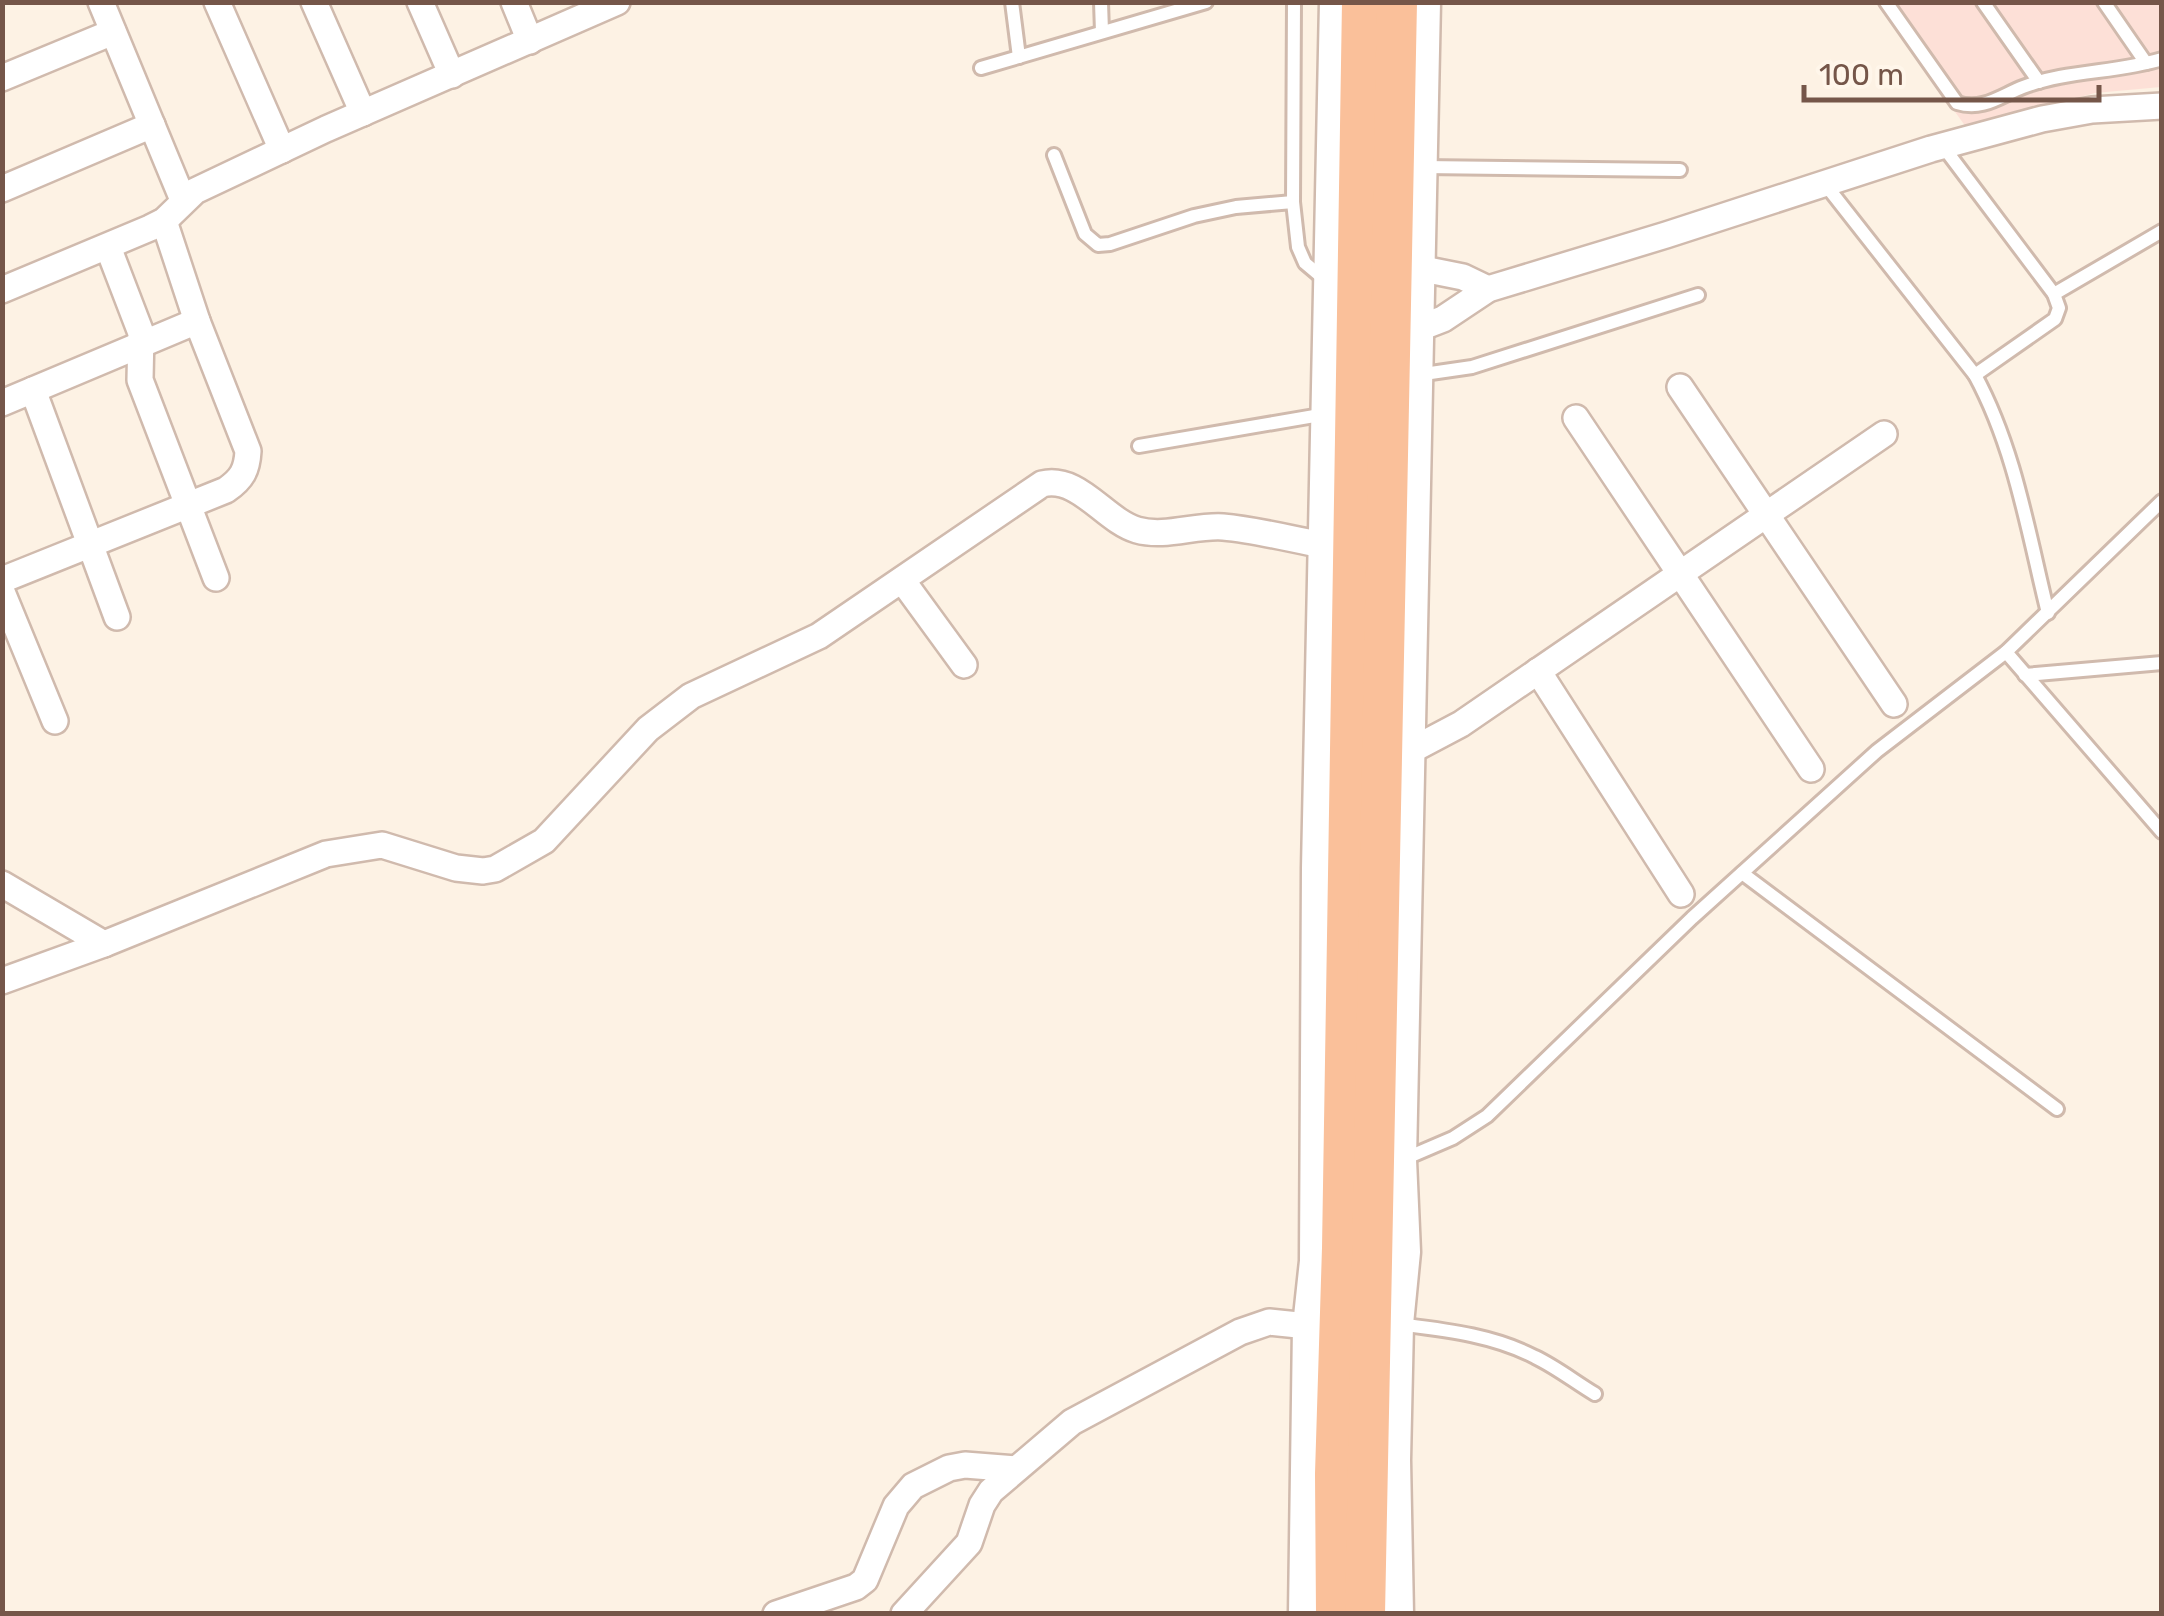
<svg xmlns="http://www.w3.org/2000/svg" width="2164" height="1616" font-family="Rubik,sans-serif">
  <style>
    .commercial { fill: #fde0d7 }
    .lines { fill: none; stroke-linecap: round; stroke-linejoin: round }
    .service-casing { stroke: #d0baad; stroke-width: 18 }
    .minor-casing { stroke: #d0baad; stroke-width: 30 }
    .tertiary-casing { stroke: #d0baad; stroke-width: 35 }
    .trunk-casing { stroke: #dbd3d0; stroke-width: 45 }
    .service { stroke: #fff; stroke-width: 12 }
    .minor { stroke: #fff; stroke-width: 25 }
    .tertiary { stroke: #fff; stroke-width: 30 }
    .trunk { stroke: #fac09a; stroke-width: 40 }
  </style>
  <rect width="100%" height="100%" fill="#fdf2e4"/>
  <path class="commercial" d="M1876,3H2161V87L2095,93L1966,127Z"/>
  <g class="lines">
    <g class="service-casing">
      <g id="service">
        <path d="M1012,2L1019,57"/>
        <path d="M1101,2L1102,32"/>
        <path d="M1294,2L1293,202L1298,247L1305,263L1324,279"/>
        <path d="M1886,2L1957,103C1983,111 2000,96 2023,87C2067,70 2117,73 2162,59"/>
        <path d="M1983,2L2039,82"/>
        <path d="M2104,2L2146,63"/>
        <path d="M981,68L1206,2"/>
        <path d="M1942,145L2054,294L2059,308L2055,319L1975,375"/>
        <path d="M1054,155L1085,234L1098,245L1110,244L1194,216L1236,207L1293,202"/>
        <path d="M1423,167L1680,170"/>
        <path d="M1825,184L1975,375C2015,449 2028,532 2048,613"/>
        <path d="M2054,294L2162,231"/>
        <path d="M1417,375L1472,367L1698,295"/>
        <path d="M1139,446L1326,414"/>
        <path d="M2006,652L2162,832"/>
        <path d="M2025,675L2162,663"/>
        <path d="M1742,873L2057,1109"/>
        <path d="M1404,1159L1453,1138L1487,1116L1692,918L1877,751L2006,652L2162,501"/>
        <path d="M1398,1324C1445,1330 1493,1335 1535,1357C1556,1367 1575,1382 1595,1394"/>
      </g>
    </g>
    <g class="minor-casing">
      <g id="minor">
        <path d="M101,2L183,200"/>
        <path d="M217,2L282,150"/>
        <path d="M314,2L363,113"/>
        <path d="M420,2L452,75"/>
        <path d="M514,2L530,41"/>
        <path d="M2,78L113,32"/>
        <path d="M2,189L152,125"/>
        <path d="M108,247L141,333L140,380L216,578"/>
        <path d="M1418,268L1463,277L1488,289"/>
        <path d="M2,290L150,228L164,221L195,191L326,129L617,2"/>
        <path d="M1417,329L1443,319L1488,289L1666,235L1931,149L2042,119L2092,110L2162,106"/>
        <path d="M1680,387L1894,704"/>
        <path d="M33,390L117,617"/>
        <path d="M2,403L197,321"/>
        <path d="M1576,418L1811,769"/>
        <path d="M2,580L226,490C242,479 247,470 248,451L197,321L164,221"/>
        <path d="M902,580L964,665"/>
        <path d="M2,592L55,721"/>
        <path d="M1538,671L1681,894"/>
        <path d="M1408,752L1461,724L1884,434"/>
        <path d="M2,884L104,944"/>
        <path d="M2,981L104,944L326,854L382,845L456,868L483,871L495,869L544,841L648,729L691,696L819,636L1042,484C1079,475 1104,520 1137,530C1165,538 1195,525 1223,527C1257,530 1290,539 1324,545"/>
        <path d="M776,1614L856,1587L865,1580L896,1506L913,1486L949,1468L965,1465L1016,1469"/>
        <path d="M904,1614L969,1543L982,1505L991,1491L1072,1422L1240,1332L1269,1322L1308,1326"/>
      </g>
    </g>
    <g class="tertiary-casing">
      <g id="tertiary">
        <path d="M1304,1614L1308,1326L1315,1261L1317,868L1335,2"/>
        <path d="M1398,1614L1395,1460L1398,1324L1405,1252L1401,1160L1425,2"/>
      </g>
    </g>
    <g class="trunk-casing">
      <g id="trunk">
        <path d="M1336,1614L1335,1474L1342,1248L1362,2"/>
        <path d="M1365,1614L1397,2"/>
      </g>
    </g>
    <use href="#service" class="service"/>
    <use href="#minor" class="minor"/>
    <use href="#tertiary" class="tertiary"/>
    <use href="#trunk" class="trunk"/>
  </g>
  <rect width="2164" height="1616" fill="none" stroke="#755649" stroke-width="10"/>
  <path d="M1804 85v15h295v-15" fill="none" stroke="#755649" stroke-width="5"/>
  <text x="1819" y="85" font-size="30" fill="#755649" stroke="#fff6ea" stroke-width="8" paint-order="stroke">100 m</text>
</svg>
